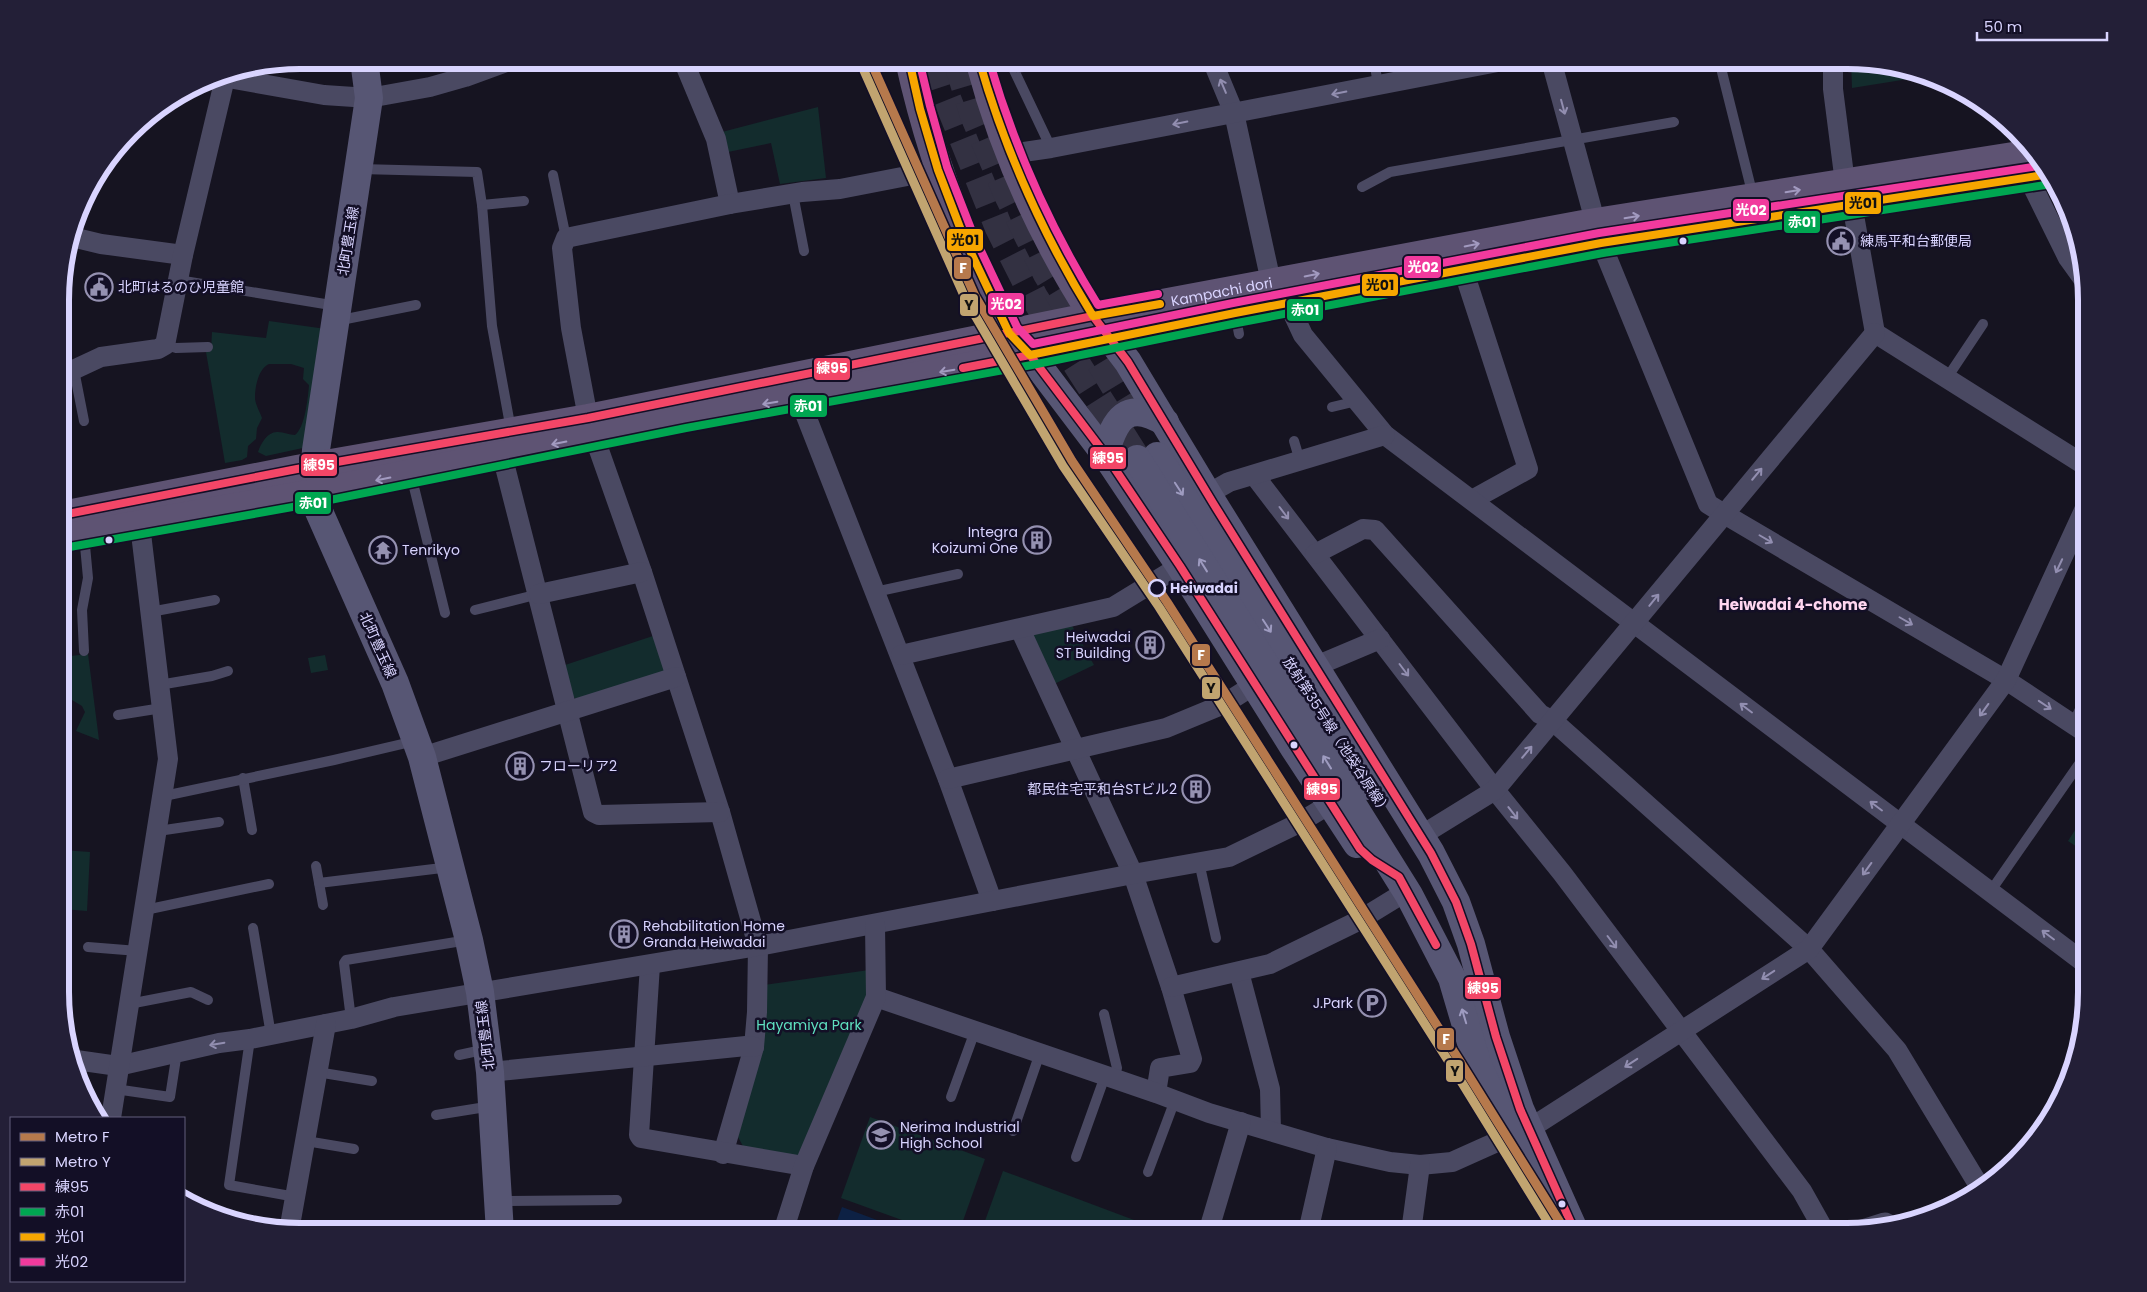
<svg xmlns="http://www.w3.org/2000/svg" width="2147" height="1292" font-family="Poppins,'Noto Sans JP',sans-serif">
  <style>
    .green { fill: #132c2d }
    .water { fill: #0d2144 }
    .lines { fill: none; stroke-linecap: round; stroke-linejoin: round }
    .secondary-tunnel { stroke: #333142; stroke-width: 28; stroke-dasharray: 28 14; stroke-linecap: butt }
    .service { stroke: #4a4962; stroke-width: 10 }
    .minor { stroke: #4a4962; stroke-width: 20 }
    .tertiary { stroke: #4a4962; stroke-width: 25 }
    .secondary { stroke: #575674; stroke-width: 28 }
    .primary { stroke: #5e5373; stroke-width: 28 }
    .bus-1-casing { stroke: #130f26; stroke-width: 11 }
    .bus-2-casing { stroke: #130f26; stroke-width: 11 }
    .bus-3-casing { stroke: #130f26; stroke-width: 11 }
    .bus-4-casing { stroke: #130f26; stroke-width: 11 }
    .bus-1 { stroke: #f34667; stroke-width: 8 }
    .bus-2 { stroke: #00a651; stroke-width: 8 }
    .bus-3 { stroke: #f7a600; stroke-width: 8 }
    .bus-4 { stroke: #f13a9d; stroke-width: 8 }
    .metro-1-casing { stroke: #130f26; stroke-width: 12 }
    .metro-2-casing { stroke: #130f26; stroke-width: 12 }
    .metro-1 { stroke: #b6794c; stroke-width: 9 }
    .metro-2 { stroke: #c1a470; stroke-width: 9 }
    .oneway { stroke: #928eb0 }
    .oneway2 { stroke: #a29ac0 }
    .oneway3 { stroke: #9e9bc0 }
    .bus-dot { fill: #d9d4ff; stroke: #130f26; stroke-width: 2 }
    .stop-dot { fill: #130f26; stroke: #d9d4ff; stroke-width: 2.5 }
    .labels { text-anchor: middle; stroke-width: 5; stroke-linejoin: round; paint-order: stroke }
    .street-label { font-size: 14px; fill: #d9d4ff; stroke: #130f26 }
    .poi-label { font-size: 14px; fill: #d9d4ff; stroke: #130f26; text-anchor: start }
    .stop-label { font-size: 14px; font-weight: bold; fill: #d9d4ff; stroke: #130f26; text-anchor: start }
    .park-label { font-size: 14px; fill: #5fe0c0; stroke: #130f26 }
    .neighbourhood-label { font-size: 15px; font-weight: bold; fill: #ffd6f0; stroke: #130f26 }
    .rim { fill: none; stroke: #d9d4ff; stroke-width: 6 }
    .line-badge { stroke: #130f26; stroke-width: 2 }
    .badge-label { font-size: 14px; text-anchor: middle; font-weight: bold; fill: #fff }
    .pale-badge-label { font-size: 14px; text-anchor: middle; font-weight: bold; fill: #111 }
  </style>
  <rect width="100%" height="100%" fill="#161421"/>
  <g class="green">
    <path d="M1851,60L1910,68L1927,76L1852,88Z"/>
    <path d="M818,107L826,178L780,184L771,143L728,152L722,132Z"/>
    <path d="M269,321L326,329L312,446L266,456L258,452C261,443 268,431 278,432C284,432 289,435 295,435C305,428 308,397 309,385L303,379L304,368L291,364H269C258,369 255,387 255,399C256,406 260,412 262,418L257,428L256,439L248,446L247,457L242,460L225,463L206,352L211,351L212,332L266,338Z"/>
    <path d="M1070,622L1094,665L1052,685L1030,630Z"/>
    <path d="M656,635L666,669L662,675L579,701L572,696L565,665Z"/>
    <path d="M88,654L99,740L76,731L85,712L82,706L62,694V657Z"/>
    <path d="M325,655L328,670L311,673L308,658Z"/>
    <path d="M2086,813V853L2068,841Z"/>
    <path d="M62,850L90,852L87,911L62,909Z"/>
    <path d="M869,970L870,996L806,1153L796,1158L744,1148L738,1137L764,985Z"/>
    <path d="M870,1117L985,1159L959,1232H935L841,1198Z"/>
    <path d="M1003,1171L1166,1232H981Z"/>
  </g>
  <path class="water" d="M842,1207L904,1230L903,1232H833Z"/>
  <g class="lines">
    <g class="secondary-tunnel">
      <path d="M934,60L946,96L999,228L1034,297L1137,459"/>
      <path d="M957,60L973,113L1008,195L1047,274L1143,433"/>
    </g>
    <g class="service">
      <path d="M1374,60L1378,85"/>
      <path d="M1719,60L1753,196"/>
      <path d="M1051,148L1013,68L1097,60"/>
      <path d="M360,169L477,172L482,205L492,326L511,430"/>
      <path d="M553,175L566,238"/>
      <path d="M1362,187L1390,172L1674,122"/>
      <path d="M793,194L804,251"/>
      <path d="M482,205L524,201"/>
      <path d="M178,280L337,306"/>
      <path d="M1235,313L1239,334"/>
      <path d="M336,321L416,305"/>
      <path d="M165,345L176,348L208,347"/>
      <path d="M74,370L84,421"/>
      <path d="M1947,378L1983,324"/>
      <path d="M1332,407L1357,401"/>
      <path d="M1294,441L1300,461"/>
      <path d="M411,475L445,613"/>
      <path d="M84,535L88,578L82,610L84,651"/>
      <path d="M875,592L958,574"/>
      <path d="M475,610L539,594"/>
      <path d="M150,612L215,600"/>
      <path d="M159,685L212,676L228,671"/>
      <path d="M118,715L162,708"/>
      <path d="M2073,724L2086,696"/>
      <path d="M243,778L252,830"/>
      <path d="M164,796L334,760L415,741"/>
      <path d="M158,831L219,822"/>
      <path d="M1199,862L1216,938"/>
      <path d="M316,866L323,905"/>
      <path d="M319,883L450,867"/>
      <path d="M1990,892L2086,754"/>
      <path d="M145,910L269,884"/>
      <path d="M253,928L271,1035"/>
      <path d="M88,947L138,951"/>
      <path d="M129,1004L191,992L208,1000"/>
      <path d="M1104,1014L1117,1068L1114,1079"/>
      <path d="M351,1019L344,963L346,960L468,940"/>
      <path d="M250,1039L229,1185L296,1197"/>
      <path d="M459,1055L487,1049"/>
      <path d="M317,1072L372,1081"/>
      <path d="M115,1089L170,1097L177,1052"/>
      <path d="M951,1097L975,1031"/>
      <path d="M436,1115L492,1106"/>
      <path d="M1013,1131L1040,1053"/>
      <path d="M306,1141L354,1149"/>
      <path d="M1076,1157L1105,1076"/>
      <path d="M1148,1172L1175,1100"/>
      <path d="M500,1201L617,1200"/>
    </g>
    <g class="minor">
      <path d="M683,60L716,139L730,204"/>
      <path d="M1212,60L1234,113L1271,282"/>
      <path d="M1551,60L1601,243L1708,504L1724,514L2006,680L2086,733"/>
      <path d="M1833,60V89L1845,183"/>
      <path d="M217,76L324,95L369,98L430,87L465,77L512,60"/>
      <path d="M1010,154L1051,148L1508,60"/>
      <path d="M2028,177L2068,258L2086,283"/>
      <path d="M1852,204L1875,333L2086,466"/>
      <path d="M72,237L101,244L183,255"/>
      <path d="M1463,269L1528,469L1472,500"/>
      <path d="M1288,303L1303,335L1385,435L2086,964"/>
      <path d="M62,373L71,371L101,357L158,349L165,345L183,255L225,78"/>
      <path d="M799,398L948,779L992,901"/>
      <path d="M588,418L571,328L562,248L566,238L730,204L802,192L840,189L938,170"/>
      <path d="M594,436L642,572L720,812L758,946L757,1012L754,1047L723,1154"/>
      <path d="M502,455L593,812L599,815L720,812"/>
      <path d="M1254,475L1495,790L1562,873L1802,1191L1825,1232"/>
      <path d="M1208,494L1229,482L1385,435"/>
      <path d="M1315,554L1363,529L1375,530L1540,714L1553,721L1809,949L1897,1050L1981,1189"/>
      <path d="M539,594L642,572"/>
      <path d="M1020,629L1133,874L1171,987L1192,1059L1190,1063L1160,1068L1156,1093"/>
      <path d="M901,655L1113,607L1180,566"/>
      <path d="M1316,666L1380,639"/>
      <path d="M422,757L676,677"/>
      <path d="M948,779L1166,728L1224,704L1254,685"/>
      <path d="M1422,835L1495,790L1875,333"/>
      <path d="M650,965L639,1135L641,1138L804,1166"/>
      <path d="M1239,972L1270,1089L1271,1131"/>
      <path d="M1171,987L1270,964L1358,921L1407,891"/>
      <path d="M876,997L1156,1093L1209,1113L1327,1148L1390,1162L1420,1165L1452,1162L1510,1136L1529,1129L1809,949L2006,680L2086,506"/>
      <path d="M76,1060L118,1066L219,1043L250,1039L351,1019L394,1007L758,946L1133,874L1229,857L1297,824L1330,804"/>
      <path d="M490,1072L746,1046L754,1047"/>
      <path d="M111,1118L168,759L140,525"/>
      <path d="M289,1231L326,1024"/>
      <path d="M783,1232L804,1166L876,997L875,925"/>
      <path d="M1213,1232L1210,1226L1241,1122"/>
      <path d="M1308,1232L1327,1148"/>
      <path d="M1411,1232L1420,1165"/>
    </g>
    <path class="tertiary" d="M1863,1232L1885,1225"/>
    <g class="secondary">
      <path d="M364,60L369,98L316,450L313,493L317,507L395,683L422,757L469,940L480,992L490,1072L500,1232"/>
      <path d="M1097,321L1128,362L1213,503L1431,853L1456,902L1471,944L1496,1037L1520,1109L1575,1232"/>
      <path d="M1015,340L1030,355L1105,454L1180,566L1294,748L1357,844"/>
      <path d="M1105,454C1115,419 1126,399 1165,422"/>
      <path d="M1157,456L1369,786"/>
      <path d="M1137,459L1409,895L1452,978L1477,1063L1510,1136L1533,1177"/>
    </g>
    <g class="primary">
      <path d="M909,60C930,156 964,246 1009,333"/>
      <path d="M979,60C1003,151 1042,237 1093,316"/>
      <path id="s1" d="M62,515L297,469L588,418L1093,316L1583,224L2032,153"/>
      <path d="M62,538L313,493L684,418L1030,355L1235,313L1601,243L2050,174"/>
    </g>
    <g class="bus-1-casing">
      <g id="bus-1">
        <path d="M963,368L1030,355L1105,454L1180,566L1360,849L1372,860L1399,877L1436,945"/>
        <path d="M62,515L297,469L588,418L1093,316L1128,362L1213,503L1431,853L1456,902L1471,944L1496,1037L1520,1109L1575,1232"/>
      </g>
    </g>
    <g class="bus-2-casing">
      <path id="bus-2" d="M64,548L315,503L686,428L1032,365L1237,323L1603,253L2052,184"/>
    </g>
    <g class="bus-3-casing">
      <g id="bus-3">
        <path d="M909,60L920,109L938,170L964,238L1009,333L1030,355L1235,313L1601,243L2050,174"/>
        <path d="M979,60C1005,151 1043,235 1093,316L1160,304"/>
      </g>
    </g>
    <g class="bus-4-casing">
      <g id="bus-4">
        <path d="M919,60L930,106L947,167L973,234L1017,327L1033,344L1233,303L1599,233L2045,165"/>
        <path d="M989,60C1014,147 1050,228 1098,305L1158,294"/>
      </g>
    </g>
    <use href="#bus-1" class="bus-1"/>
    <use href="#bus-2" class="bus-2"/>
    <use href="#bus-3" class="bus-3"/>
    <use href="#bus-4" class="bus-4"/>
    <g class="metro-1-casing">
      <path id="metro-1" d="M870,60L975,296L1072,461L1167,602L1459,1060L1566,1232"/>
    </g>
    <g class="metro-2-casing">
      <path id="metro-2" d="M861,64L966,300L1063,466L1159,607L1451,1065L1554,1232"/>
    </g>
    <use href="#metro-1" class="metro-1"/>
    <use href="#metro-2" class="metro-2"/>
  </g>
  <defs><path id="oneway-shaft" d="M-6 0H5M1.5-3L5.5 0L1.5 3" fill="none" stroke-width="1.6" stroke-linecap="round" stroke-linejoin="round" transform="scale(1.25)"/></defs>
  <g class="oneway">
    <use href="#oneway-shaft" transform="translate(1223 86) rotate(-113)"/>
    <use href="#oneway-shaft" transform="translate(1339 93) rotate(169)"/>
    <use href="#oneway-shaft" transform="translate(1563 107) rotate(75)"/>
    <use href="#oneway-shaft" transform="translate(1180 123) rotate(169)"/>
    <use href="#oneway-shaft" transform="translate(1757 474) rotate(-50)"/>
    <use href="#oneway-shaft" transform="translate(1284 513) rotate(53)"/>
    <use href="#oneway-shaft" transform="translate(1766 539) rotate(30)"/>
    <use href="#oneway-shaft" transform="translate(2059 566) rotate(115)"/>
    <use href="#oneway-shaft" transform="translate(1654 600) rotate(-51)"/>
    <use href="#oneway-shaft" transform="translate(1906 621) rotate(30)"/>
    <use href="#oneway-shaft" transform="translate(1404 670) rotate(53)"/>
    <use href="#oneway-shaft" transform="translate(2045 705) rotate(34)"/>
    <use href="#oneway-shaft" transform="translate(1746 708) rotate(-143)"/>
    <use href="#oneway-shaft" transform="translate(1984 710) rotate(126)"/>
    <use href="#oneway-shaft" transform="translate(1527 752) rotate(-50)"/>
    <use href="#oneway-shaft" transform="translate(1876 806) rotate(-143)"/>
    <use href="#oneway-shaft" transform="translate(1513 813) rotate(52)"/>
    <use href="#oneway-shaft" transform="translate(1867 869) rotate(126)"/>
    <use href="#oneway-shaft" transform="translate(2048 935) rotate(-143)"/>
    <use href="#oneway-shaft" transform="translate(1612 942) rotate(53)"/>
    <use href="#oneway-shaft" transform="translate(1768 975) rotate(147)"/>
    <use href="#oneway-shaft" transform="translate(217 1044) rotate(170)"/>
    <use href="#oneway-shaft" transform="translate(1631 1063) rotate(147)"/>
  </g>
  <g class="oneway2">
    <use href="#oneway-shaft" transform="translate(1793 191) rotate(-9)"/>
    <use href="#oneway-shaft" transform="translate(1632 217) rotate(-9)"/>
    <use href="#oneway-shaft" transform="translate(1472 245) rotate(-11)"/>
    <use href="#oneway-shaft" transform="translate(1312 275) rotate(-11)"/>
    <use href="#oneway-shaft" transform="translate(947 371) rotate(170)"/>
    <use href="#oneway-shaft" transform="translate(770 403) rotate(170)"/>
    <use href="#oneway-shaft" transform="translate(559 443) rotate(169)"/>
    <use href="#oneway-shaft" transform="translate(383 479) rotate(169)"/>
  </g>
  <g class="oneway3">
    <use href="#oneway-shaft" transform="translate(1179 489) rotate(57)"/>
    <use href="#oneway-shaft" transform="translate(1203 565) rotate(-122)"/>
    <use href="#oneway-shaft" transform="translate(1267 626) rotate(57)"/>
    <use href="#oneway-shaft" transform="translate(1327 762) rotate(-122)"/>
    <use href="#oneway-shaft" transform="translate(1464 1016) rotate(-107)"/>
  </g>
  <defs>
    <g id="civic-ring" transform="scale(1.4375)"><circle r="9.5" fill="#130f26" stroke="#9591b1" stroke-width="1.5"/><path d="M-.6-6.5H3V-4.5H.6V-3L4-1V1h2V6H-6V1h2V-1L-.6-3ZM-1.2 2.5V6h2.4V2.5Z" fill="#9591b1"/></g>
    <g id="building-ring" transform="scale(1.4375)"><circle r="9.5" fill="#130f26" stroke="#9591b1" stroke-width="1.5"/><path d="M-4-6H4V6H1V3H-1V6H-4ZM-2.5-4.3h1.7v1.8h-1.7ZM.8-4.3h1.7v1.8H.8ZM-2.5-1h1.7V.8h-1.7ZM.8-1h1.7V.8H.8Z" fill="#9591b1"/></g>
    <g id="temple-ring" transform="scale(1.4375)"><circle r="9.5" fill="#130f26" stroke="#9591b1" stroke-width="1.5"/><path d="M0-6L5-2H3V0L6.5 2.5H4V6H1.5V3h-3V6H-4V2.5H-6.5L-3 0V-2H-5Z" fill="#9591b1"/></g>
    <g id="parking-ring" transform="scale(1.4375)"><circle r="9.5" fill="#130f26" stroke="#9591b1" stroke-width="1.5"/><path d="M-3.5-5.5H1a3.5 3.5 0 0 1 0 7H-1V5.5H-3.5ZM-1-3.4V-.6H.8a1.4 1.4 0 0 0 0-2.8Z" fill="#9591b1"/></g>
    <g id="school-ring" transform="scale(1.4375)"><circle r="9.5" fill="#130f26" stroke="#9591b1" stroke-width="1.5"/><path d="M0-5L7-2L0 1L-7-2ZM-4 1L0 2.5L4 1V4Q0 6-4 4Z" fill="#9591b1"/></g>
  </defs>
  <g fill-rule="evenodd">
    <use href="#civic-ring" x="1841" y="241"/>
    <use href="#civic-ring" x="99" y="287"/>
    <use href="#building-ring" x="1037" y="540"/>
    <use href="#temple-ring" x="383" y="550"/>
    <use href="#building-ring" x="1150" y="645"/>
    <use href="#building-ring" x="520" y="766"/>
    <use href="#building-ring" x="1196" y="789"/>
    <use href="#building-ring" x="624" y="934"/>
    <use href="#parking-ring" x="1372" y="1003"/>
    <use href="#school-ring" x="881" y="1135"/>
  </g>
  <g class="bus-dot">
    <circle cx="1683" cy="241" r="4.5"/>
    <circle cx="109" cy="540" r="4.5"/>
    <circle cx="1294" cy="745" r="4.5"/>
    <circle cx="1562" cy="1204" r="4.5"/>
  </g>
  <circle class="stop-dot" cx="1157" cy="588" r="8"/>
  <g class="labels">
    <g class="street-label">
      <text transform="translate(348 241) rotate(-81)" y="5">北町豊玉線</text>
      <text dy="5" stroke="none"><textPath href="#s1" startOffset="1181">Kampachi dori</textPath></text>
      <text transform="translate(378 645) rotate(66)" y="5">北町豊玉線</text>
      <text transform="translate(1337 736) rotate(57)" y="5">放射第35号線（池袋谷原線）</text>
      <text transform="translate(485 1035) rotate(-97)" y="5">北町豊玉線</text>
    </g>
    <g class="poi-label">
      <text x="1860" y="246">練馬平和台郵便局</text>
      <text x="118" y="292">北町はるのひ児童館</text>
      <text x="1018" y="537" text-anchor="end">Integra<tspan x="1018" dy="16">Koizumi One</tspan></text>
      <text x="402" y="555">Tenrikyo</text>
      <text x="1131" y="642" text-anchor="end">Heiwadai<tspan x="1131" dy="16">ST Building</tspan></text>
      <text x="539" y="771">フローリア2</text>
      <text x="1177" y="794" text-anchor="end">都民住宅平和台STビル2</text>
      <text x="643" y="931">Rehabilitation Home<tspan x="643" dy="16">Granda Heiwadai</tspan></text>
      <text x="1353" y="1008" text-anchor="end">J.Park</text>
      <text x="900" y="1132">Nerima Industrial<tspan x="900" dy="16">High School</tspan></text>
    </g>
    <g class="stop-label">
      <text x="1170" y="593">Heiwadai</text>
    </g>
    <g class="park-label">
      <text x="809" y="1030">Hayamiya Park</text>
    </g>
    <g class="neighbourhood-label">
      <text x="1793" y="610">Heiwadai 4-chome</text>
    </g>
  </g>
  <path d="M0 0H2147V1292H0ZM300 69H1847A231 231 0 0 1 2078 300V992A231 231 0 0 1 1847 1223H300A231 231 0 0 1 69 992V300A231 231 0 0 1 300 69Z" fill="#231f37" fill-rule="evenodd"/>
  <path class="rim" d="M300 69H1847A231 231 0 0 1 2078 300V992A231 231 0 0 1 1847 1223H300A231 231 0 0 1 69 992V300A231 231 0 0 1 300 69Z"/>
  <g class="line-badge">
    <rect x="1844" y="191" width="38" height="24" rx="5" fill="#f7a600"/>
    <rect x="1732" y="198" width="38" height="24" rx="5" fill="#f13a9d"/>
    <rect x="1783" y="210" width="38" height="24" rx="5" fill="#00a651"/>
    <rect x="946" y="228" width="38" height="24" rx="5" fill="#f7a600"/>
    <rect x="1403" y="255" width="39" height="24" rx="5" fill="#f13a9d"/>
    <rect x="953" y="256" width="19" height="24" rx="5" fill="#b6794c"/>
    <rect x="1361" y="273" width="38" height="24" rx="5" fill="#f7a600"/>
    <rect x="987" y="292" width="38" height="24" rx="5" fill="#f13a9d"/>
    <rect x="959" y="293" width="20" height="24" rx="5" fill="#c1a470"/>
    <rect x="1286" y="298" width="38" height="24" rx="5" fill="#00a651"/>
    <rect x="813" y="357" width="38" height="24" rx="5" fill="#f34667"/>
    <rect x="789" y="394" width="39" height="24" rx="5" fill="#00a651"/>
    <rect x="1089" y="446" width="38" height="24" rx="5" fill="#f34667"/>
    <rect x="300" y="453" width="38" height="24" rx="5" fill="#f34667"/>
    <rect x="294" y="491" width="38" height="24" rx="5" fill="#00a651"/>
    <rect x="1191" y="643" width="20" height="24" rx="5" fill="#b6794c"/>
    <rect x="1201" y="676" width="20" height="24" rx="5" fill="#c1a470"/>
    <rect x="1303" y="777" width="38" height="24" rx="5" fill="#f34667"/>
    <rect x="1464" y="976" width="38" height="24" rx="5" fill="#f34667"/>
    <rect x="1436" y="1027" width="19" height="24" rx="5" fill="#b6794c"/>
    <rect x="1445" y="1059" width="19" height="24" rx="5" fill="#c1a470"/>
  </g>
  <g class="badge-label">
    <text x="1751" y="215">光02</text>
    <text x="1802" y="227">赤01</text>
    <text x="1423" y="272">光02</text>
    <text x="963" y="273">F</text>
    <text x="1006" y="309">光02</text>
    <text x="1305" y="315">赤01</text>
    <text x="832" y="373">練95</text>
    <text x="808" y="411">赤01</text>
    <text x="1108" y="463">練95</text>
    <text x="319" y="470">練95</text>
    <text x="313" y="508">赤01</text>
    <text x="1201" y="660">F</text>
    <text x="1322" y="794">練95</text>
    <text x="1483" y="993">練95</text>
    <text x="1446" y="1044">F</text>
  </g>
  <g class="pale-badge-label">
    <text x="1863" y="208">光01</text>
    <text x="965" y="245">光01</text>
    <text x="1380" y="290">光01</text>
    <text x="969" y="310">Y</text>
    <text x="1211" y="693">Y</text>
    <text x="1455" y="1076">Y</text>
  </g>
  <rect x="10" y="1117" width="175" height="165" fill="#130f26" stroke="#625e7d"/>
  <rect x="20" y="1133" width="25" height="8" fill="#b6794c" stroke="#625e7d"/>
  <text x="55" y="1142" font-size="15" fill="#d9d4ff">Metro F</text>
  <rect x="20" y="1158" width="25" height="8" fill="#c1a470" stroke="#625e7d"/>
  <text x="55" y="1167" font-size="15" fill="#d9d4ff">Metro Y</text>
  <rect x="20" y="1183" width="25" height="8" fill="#f34667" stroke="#625e7d"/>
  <text x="55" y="1192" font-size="15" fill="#d9d4ff">練95</text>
  <rect x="20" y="1208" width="25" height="8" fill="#00a651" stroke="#625e7d"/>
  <text x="55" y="1217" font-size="15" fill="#d9d4ff">赤01</text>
  <rect x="20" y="1233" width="25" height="8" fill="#f7a600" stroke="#625e7d"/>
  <text x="55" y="1242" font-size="15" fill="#d9d4ff">光01</text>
  <rect x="20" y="1258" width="25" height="8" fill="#f13a9d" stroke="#625e7d"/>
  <text x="55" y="1267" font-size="15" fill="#d9d4ff">光02</text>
  <path d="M1977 32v8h130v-8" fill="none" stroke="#d9d4ff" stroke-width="2.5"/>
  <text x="1984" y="32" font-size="15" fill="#d9d4ff" stroke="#130f26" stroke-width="4" paint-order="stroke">50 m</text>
</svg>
